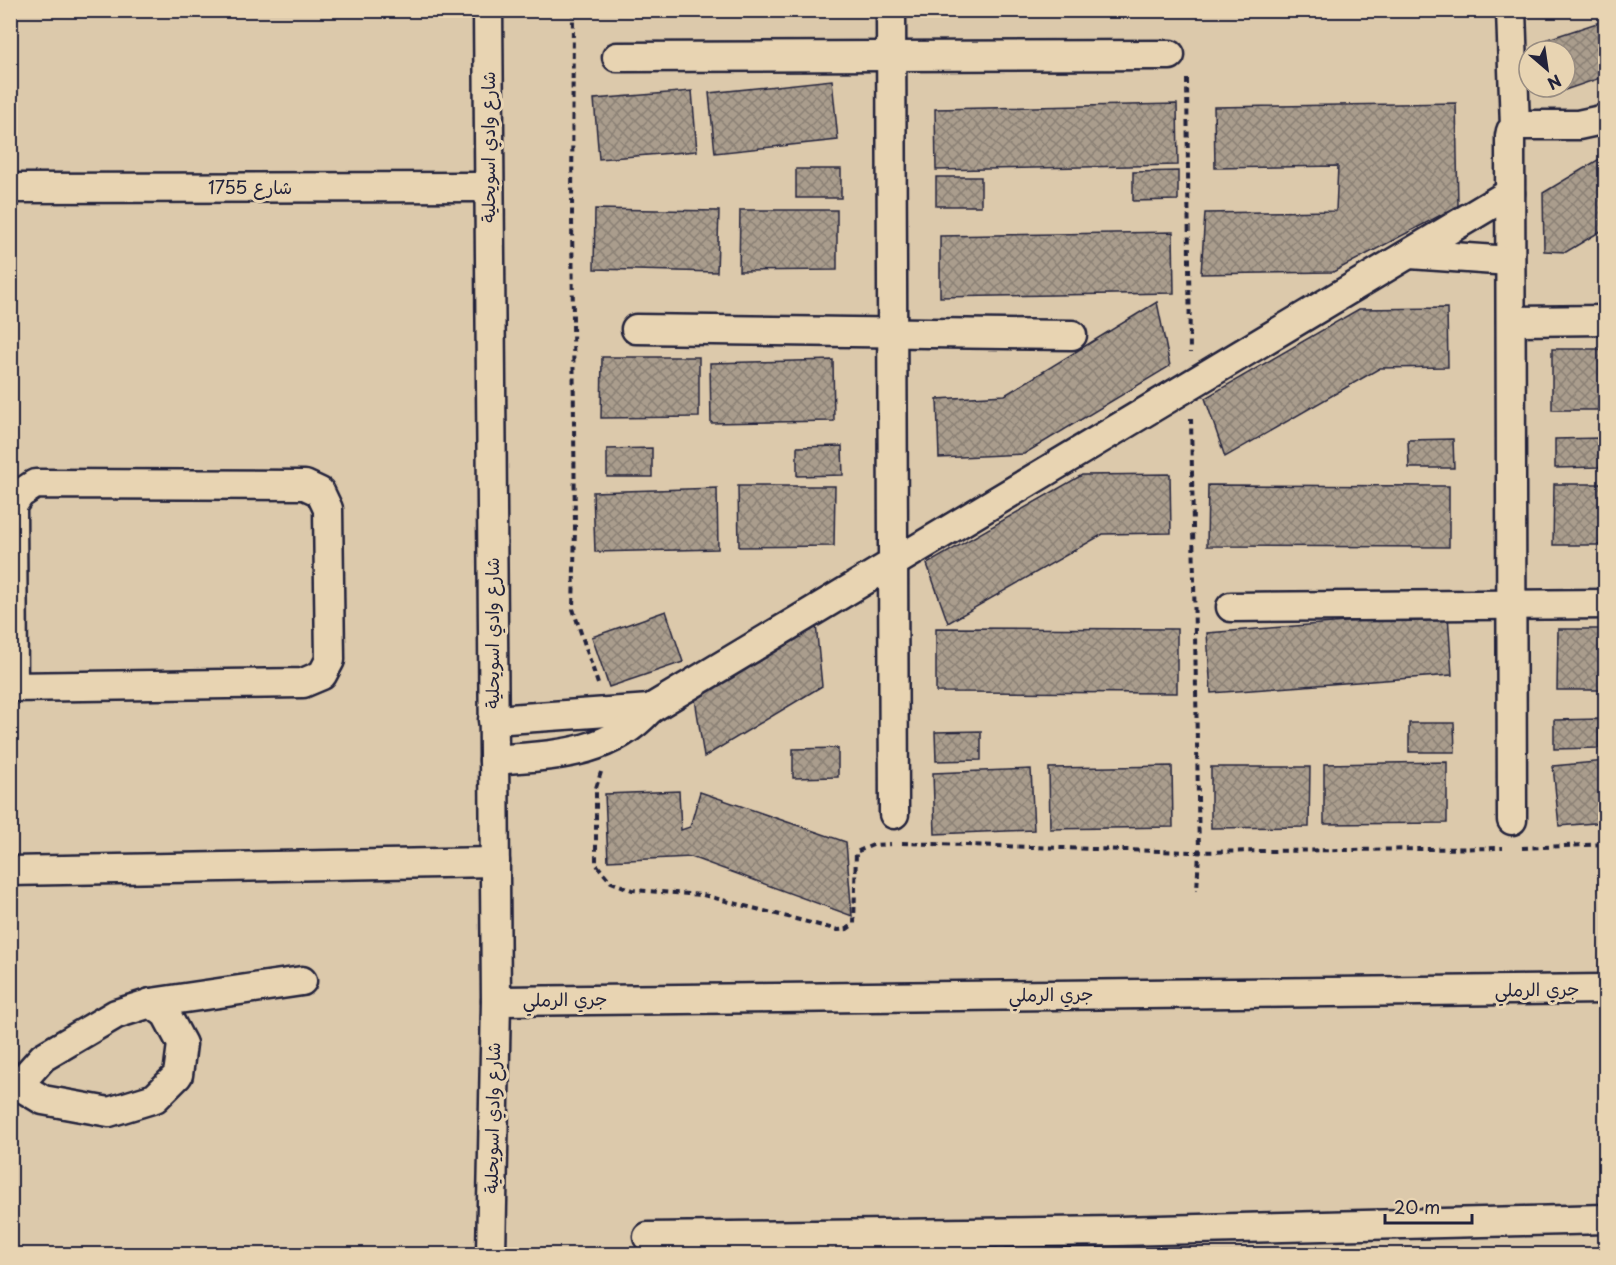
<svg xmlns="http://www.w3.org/2000/svg" width="1616" height="1265" font-family="'Playpen Sans','Playpen Sans Arabic',sans-serif">
  <style>
    .building { fill: url(#building-cross-hatch); stroke: #22223b; stroke-width: 1.5 }
    .lines { fill: none; stroke-linecap: round; stroke-linejoin: round }
    .minor-casing { stroke: #22223b; stroke-width: 33 }
    .path { stroke: #22223b; stroke-width: 4; stroke-dasharray: 6 4.5; stroke-linecap: butt }
    .minor { stroke: #e8d4b2; stroke-width: 28 }
    .labels { text-anchor: middle; stroke-width: 6; stroke-linejoin: round; paint-order: stroke }
    .street-label { font-size: 18px; fill: #22223b; stroke: #e8d4b2 }
  </style>
  <defs>
    <pattern id="building-cross-hatch" width="8" height="8" patternUnits="userSpaceOnUse" patternTransform="scale(1.5)"><rect width="8" height="8" fill="#aa9d8d"/><path d="M0 0l8 8M0 8l8-8" fill="none" stroke="#8a8074"/></pattern>
  </defs>
  <rect width="100%" height="100%" fill="#dcc9ab"/>
  <filter id="ink" filterUnits="userSpaceOnUse"><feTurbulence type="fractalNoise" baseFrequency=".0167" numOctaves="2"/><feDisplacementMap in="SourceGraphic" scale="12" xChannelSelector="R" yChannelSelector="G"/><feConvolveMatrix kernelMatrix="1 2 1 2 8 2 1 2 1" color-interpolation-filters="sRGB"/></filter>
  <g filter="url(#ink)">
    <g class="building">
      <path d="M1606,20V76L1565,90V51H1552L1548,39Z"/>
      <path d="M832,80L838,140L715,153L709,93Z"/>
      <path d="M692,91L697,151L599,159L594,99Z"/>
      <path d="M1456,103L1458,206L1333,272L1201,274L1205,213L1336,211L1338,166L1215,168L1214,107Z"/>
      <path d="M1177,104L1178,165L936,170L935,109Z"/>
      <path d="M1606,155V228L1566,252L1544,251L1543,193Z"/>
      <rect x="796" y="169" width="45" height="29"/>
      <path d="M1178,171V200L1133,201V172Z"/>
      <rect x="936" y="177" width="45" height="29"/>
      <path d="M595,209L719,211L717,272L594,269Z"/>
      <path d="M740,210H837V270L739,271Z"/>
      <path d="M1173,232L1174,293L940,297V236Z"/>
      <path d="M1157,302L1170,366L1024,454L939,458L937,399L1005,395Z"/>
      <path d="M1447,308L1448,367L1380,368L1225,457L1205,398L1359,309Z"/>
      <rect x="1552" y="349" width="54" height="61"/>
      <path d="M602,357H699V417L601,418Z"/>
      <path d="M833,360L834,421L711,423L710,363Z"/>
      <path d="M1600,438V467L1555,468V439Z"/>
      <path d="M1453,439L1454,468H1409L1408,440Z"/>
      <path d="M842,446L843,475L797,476V447Z"/>
      <path d="M652,448V477H607V449Z"/>
      <path d="M1170,474L1171,533L1103,534L948,623L927,564L1082,475Z"/>
      <path d="M1554,484H1606V545H1553Z"/>
      <path d="M1208,485L1449,486V547L1207,546Z"/>
      <path d="M738,486H835L834,546L739,547Z"/>
      <path d="M717,488L718,549L595,552L593,492Z"/>
      <path d="M666,611L683,662L609,687L592,637Z"/>
      <path d="M1448,614L1452,675L1211,693L1207,633Z"/>
      <path d="M816,624L822,686L704,757L695,699Z"/>
      <path d="M936,628L1177,629V693L936,692Z"/>
      <path d="M1558,629H1606V690H1557Z"/>
      <path d="M1599,719V748L1554,749V720Z"/>
      <path d="M1409,723H1454L1455,752H1409Z"/>
      <path d="M981,731V760L936,761L935,732Z"/>
      <path d="M838,748V777L793,778V749Z"/>
      <path d="M1606,761V822L1559,826L1553,766Z"/>
      <path d="M1447,762V823L1324,824V764Z"/>
      <path d="M1172,766L1173,827L1050,829L1049,768Z"/>
      <path d="M1211,767H1310L1309,827L1211,828Z"/>
      <path d="M1031,769L1034,830L935,834L933,773Z"/>
      <path d="M679,791L681,830L690,827L700,792L846,842L852,916L691,857L608,861L605,794Z"/>
    </g>
    <g class="lines">
      <g class="minor-casing">
        <g id="minor">
          <path d="M488,10L496,1001L491,1254"/>
          <path d="M891,10L894,814"/>
          <path d="M1511,10L1515,127L1511,131L1510,136L1512,820"/>
          <path d="M617,57L1170,55"/>
          <path d="M1515,127L1521,125H1578L1606,119"/>
          <path d="M10,188L489,187"/>
          <path d="M1410,254L1510,261"/>
          <path d="M1511,321L1606,320"/>
          <path d="M636,329L1072,335"/>
          <path d="M1231,607L1606,604"/>
          <path d="M10,687L303,683L322,675L330,660L328,509L320,492L305,485L35,484L20,494L12,506L13,687"/>
          <path d="M493,720L650,709"/>
          <path d="M494,760C552,755 608,756 650,709L1510,193"/>
          <path d="M10,871L495,862"/>
          <path d="M496,1001L1606,989"/>
          <path d="M10,1085H18L43,1100L109,1112L155,1098L178,1075L182,1044L166,1014L151,1003"/>
          <path d="M18,1085L43,1057L116,1014L151,1003L302,981"/>
          <path d="M648,1237L1118,1231L1606,1219"/>
        </g>
      </g>
      <g class="path">
        <path d="M573,10L572,215L575,528L573,609L598,684"/>
        <path d="M1187,79L1190,353"/>
        <path d="M1191,418L1199,852L1197,891"/>
        <path d="M601,772L596,788V864L611,882L632,890L703,895L838,930L847,929L854,924L856,852L873,845L891,844"/>
        <path d="M902,843L1190,852L1503,848"/>
        <path d="M1522,848L1606,844"/>
      </g>
      <use href="#minor" class="minor"/>
    </g>
  </g>
  <g class="labels">
    <g class="street-label">
      <text transform="translate(489 147) rotate(-90)" y="6">شارع وادي اسويحلية</text>
      <text x="250" y="194">شارع 1755</text>
      <text transform="translate(493 633) rotate(-90)" y="6">شارع وادي اسويحلية</text>
      <text transform="translate(1537 990) rotate(-1)" y="6">جري الرملي</text>
      <text transform="translate(1051 995) rotate(-1)" y="6">جري الرملي</text>
      <text transform="translate(565 1000) rotate(-1)" y="6">جري الرملي</text>
      <text transform="translate(493 1118) rotate(-89)" y="6">شارع وادي اسويحلية</text>
    </g>
  </g>
  <rect width="1616" height="1265" fill="none" stroke="#e8d4b2" stroke-width="36"/>
  <rect x="18" y="18" width="1580" height="1229" fill="none" stroke="#22223b" stroke-width="2" filter="url(#ink)"/>
  <g transform="translate(1547 69) rotate(151)"><circle r="28" fill="#e8d4b2" stroke="#998d82" stroke-width="1.5"/>
  <path d="M0-4.5L10 22L0 15L-10 22Z" fill="#22223b"/>
  <text y="-9" font-size="16" font-weight="bold" text-anchor="middle" fill="#22223b">N</text>
  </g>
  <path d="M1385 1214v9h87v-9" fill="none" stroke="#22223b" stroke-width="3"/>
  <text x="1394" y="1214" font-size="18" fill="#22223b" stroke="#e8d4b2" stroke-width="4.5" paint-order="stroke">20 m</text>
</svg>
